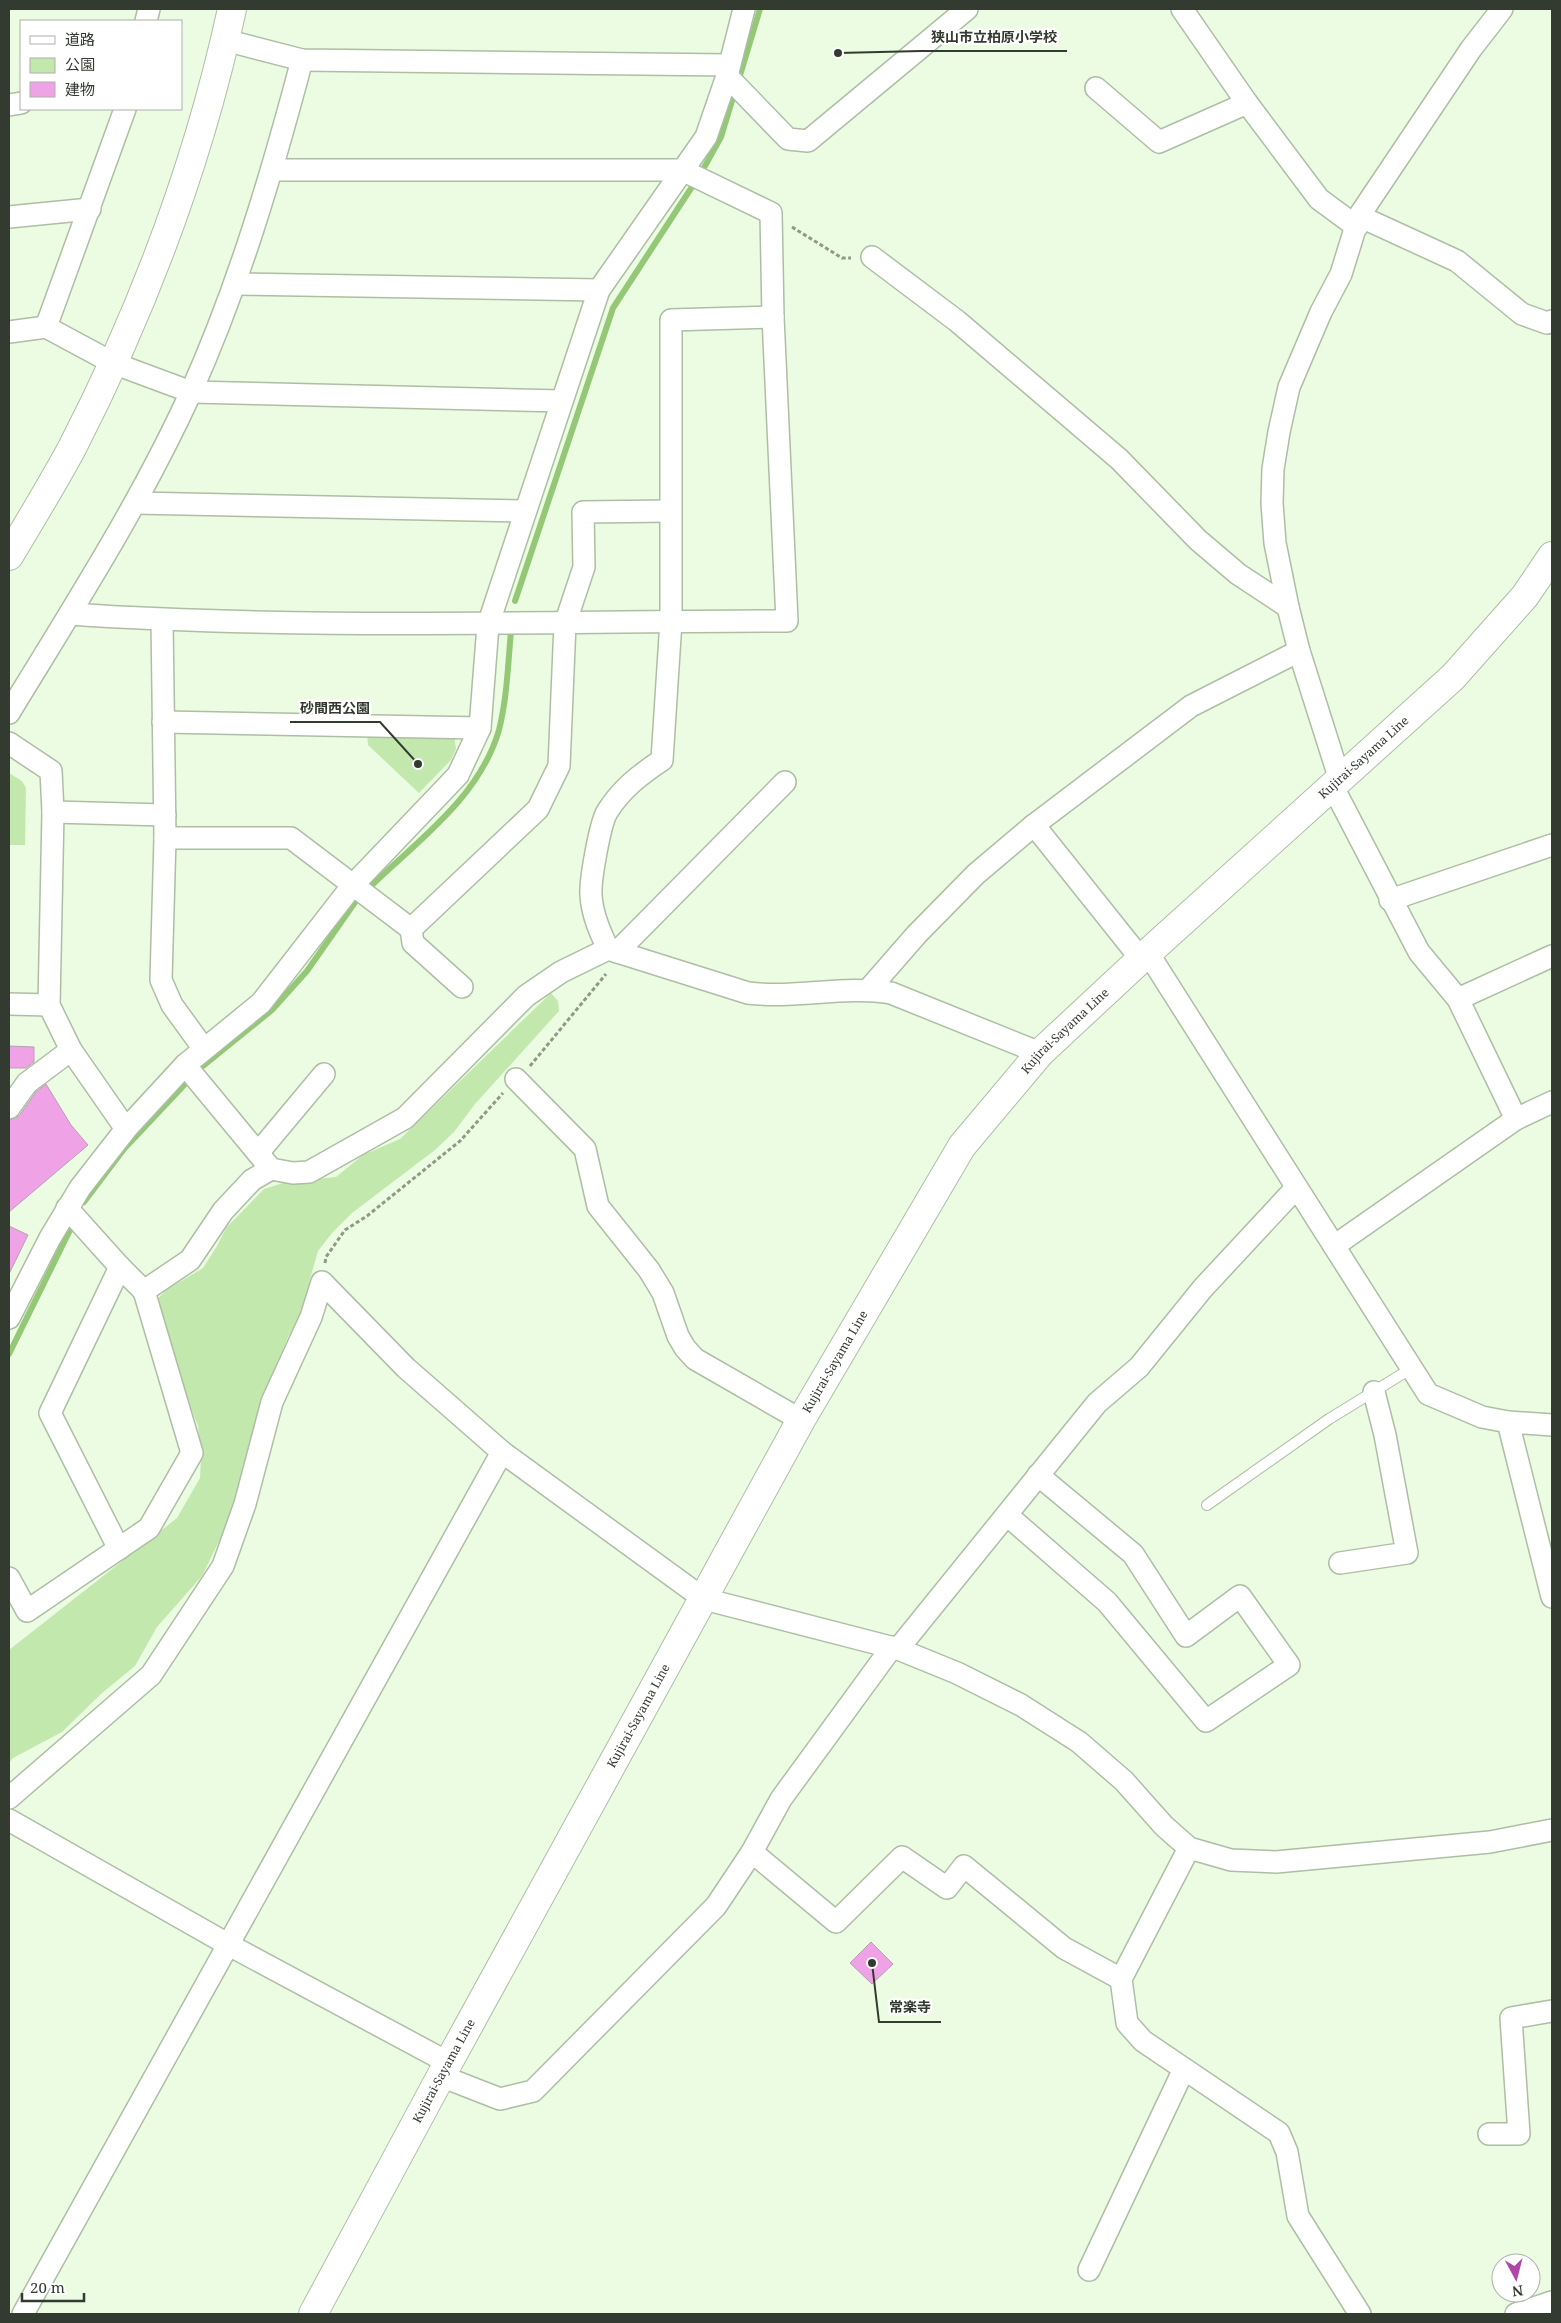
<svg xmlns="http://www.w3.org/2000/svg" width="1561" height="2323" font-family="'Noto Serif','Noto Sans JP',serif">
  <style>
    .green { fill: #c2e8ae }
    .lines { fill: none; stroke-linecap: round; stroke-linejoin: round }
    .stream { stroke: #94c876; stroke-width: 6 }
    .building { fill: #efa3e6; stroke: #b7a0b4 }
    .lane-casing { stroke: #adbea5; stroke-width: 12 }
    .street-casing { stroke: #adbea5; stroke-width: 24 }
    .secondary-casing { stroke: #adbea5; stroke-width: 30 }
    .path { stroke: #8e9a88; stroke-width: 3; stroke-dasharray: 4 2.5; stroke-linecap: butt }
    .lane { stroke: #fff; stroke-width: 10 }
    .street { stroke: #fff; stroke-width: 21 }
    .secondary { stroke: #fff; stroke-width: 28 }
    .labels { text-anchor: middle; stroke-width: 4.5; stroke-linejoin: round; paint-order: stroke }
    .street-label { font-size: 12px; fill: #333a30; stroke: #fff }
    .leader { fill: none; stroke: #333a30; stroke-width: 2 }
    .callout-dot { fill: #333a30; stroke: #fff; stroke-width: 2 }
    .callout-label { font-size: 14px; text-anchor: middle; font-weight: bold; fill: #333a30; stroke: #fff; stroke-width: 4.5; stroke-linejoin: round; paint-order: stroke }
  </style>
  <rect width="100%" height="100%" fill="#ebfce2"/>
  <g class="green">
    <path d="M367,734L454,735L456,749L451,760L419,793L368,745Z"/>
    <path d="M9,773L22,781L26,788L25,845H9Z"/>
    <path d="M551,993L558,1001L559,1011L475,1104L454,1132L435,1150L352,1213L332,1233L318,1251L310,1279L308,1303L288,1337L271,1378L255,1444L226,1527L202,1576L157,1627L135,1666L102,1693L62,1732L13,1758L9,1763V1650L177,1518L200,1478L201,1457L198,1426L186,1396L158,1298L168,1289L203,1268L217,1246L226,1228L264,1189L286,1182L336,1177L363,1155L400,1139Z"/>
  </g>
  <g class="lines">
    <g class="stream">
      <path d="M738,82L760,9"/>
      <path d="M515,601L613,308L701,173L721,137L735,91"/>
      <path d="M372,885C420,839 480,796 499,730C507,698 508,664 511,631"/>
      <path d="M203,1066L272,1010L307,971L358,898"/>
      <path d="M84,1202L124,1149L187,1082"/>
      <path d="M9,1354L72,1226"/>
    </g>
  </g>
  <g class="building">
    <path d="M9,1046L34,1047V1062L26,1068H9Z"/>
    <path d="M46,1084L71,1125L88,1145L9,1212V1120L19,1116L36,1092Z"/>
    <path d="M9,1226L28,1235L9,1274Z"/>
    <path d="M871,1942L893,1964L872,1984L850,1963Z"/>
  </g>
  <g class="lines">
    <g class="lane-casing">
      <path id="lane" d="M1207,1505L1329,1419L1412,1368"/>
    </g>
    <g class="street-casing">
      <g id="street">
        <path d="M1182,9L1247,103L1319,199L1357,227"/>
        <path d="M146,21L149,9"/>
        <path d="M225,40L302,60L729,65"/>
        <path d="M727,76L788,139L808,141L967,9"/>
        <path d="M1096,88L1159,142L1247,103"/>
        <path d="M9,105L21,103"/>
        <path d="M1359,216L1457,261L1522,314L1547,323L1552,321"/>
        <path d="M9,217L90,209"/>
        <path d="M872,257L957,321L1119,459L1198,540L1238,574L1288,607"/>
        <path d="M235,284L599,290"/>
        <path d="M46,327L125,109"/>
        <path d="M9,332L46,327L113,363L191,392L561,401"/>
        <path d="M135,503L525,511"/>
        <path d="M70,614C308,630 548,621 787,621L773,317L771,213L682,170H272"/>
        <path d="M162,620L165,838L161,980L172,1005L204,1049"/>
        <path d="M9,713C73,608 140,504 191,392C239,285 272,173 302,60"/>
        <path d="M163,722L480,728"/>
        <path d="M9,743L51,771L53,812L49,1005L71,1050L126,1129"/>
        <path d="M1340,780L1299,651L1288,607L1275,543L1272,503L1273,469L1279,432L1289,387L1321,312L1341,274L1359,216L1471,49L1502,9"/>
        <path d="M1333,787L1419,952L1458,999L1516,1119"/>
        <path d="M53,812L165,815"/>
        <path d="M1034,825L1141,959"/>
        <path d="M165,838H291L411,929L538,809L559,766L565,624L584,567L583,512L670,511"/>
        <path d="M1390,900L1552,845"/>
        <path d="M411,929L413,943L462,987"/>
        <path d="M608,949C600,932 592,914 591,895C590,880 600,824 607,812C621,789 641,774 662,760L671,621V320L773,317"/>
        <path d="M617,952L785,782"/>
        <path d="M1148,953L1428,1394L1482,1417L1508,1422L1552,1425"/>
        <path d="M869,989L917,934L976,874L1034,825L1191,706L1299,651"/>
        <path d="M1458,999L1552,956"/>
        <path d="M9,1004L49,1005"/>
        <path d="M185,1065L271,1169L293,1173L309,1172L405,1118L526,996L561,972L608,949L748,993C796,999 844,985 891,993L1040,1053"/>
        <path d="M516,1079L585,1149L598,1206L649,1270L663,1293L678,1336L685,1348L695,1359L801,1420"/>
        <path d="M9,1108L27,1083L71,1050"/>
        <path d="M258,1153L324,1074"/>
        <path d="M67,1208L120,1267"/>
        <path d="M1334,1246L1516,1119L1552,1102"/>
        <path d="M9,1318L50,1238L80,1188L126,1129L185,1065L261,1003L352,886L458,775L480,728L488,625L599,290L706,137L727,76L744,9"/>
        <path d="M1508,1422L1552,1597"/>
        <path d="M1007,1515L1107,1602L1206,1721L1289,1665L1240,1596L1186,1636L1133,1554L1038,1475"/>
        <path d="M119,1549L50,1413L120,1267L144,1291"/>
        <path d="M1340,1563L1407,1553L1385,1435L1374,1392"/>
        <path d="M9,1578L27,1611L149,1528L192,1453L144,1291L190,1260L223,1211L252,1180L271,1169"/>
        <path d="M898,1649L1097,1403L1139,1367L1203,1288L1296,1188"/>
        <path d="M9,1798L151,1675L223,1566L245,1504L272,1402L311,1317L322,1282L406,1368L502,1452L704,1599L898,1649L957,1673L1021,1705L1079,1742L1124,1781L1164,1826L1189,1848L1231,1860L1276,1862L1490,1842L1552,1830"/>
        <path d="M9,1820L229,1945L449,2063"/>
        <path d="M1189,1848L1121,1979L1127,2023L1143,2041L1279,2133L1287,2152L1298,2216L1360,2314"/>
        <path d="M752,1852L836,1922L902,1857L947,1888L964,1866L1064,1948L1121,1979"/>
        <path d="M441,2076L500,2099L533,2091L716,1906L752,1852L781,1799L892,1647"/>
        <path d="M1489,2134H1519L1511,2018L1552,2011"/>
        <path d="M1089,2270L1184,2069"/>
        <path d="M23,2314L502,1452"/>
        <path d="M1516,2314L1552,2302"/>
      </g>
    </g>
    <g class="secondary-casing">
      <g id="secondary">
        <path d="M9,556C30,521 52,485 72,448C143,310 199,161 232,9"/>
        <path id="s1" d="M313,2314L441,2076L801,1420L962,1146L1040,1053L1141,959L1453,677L1525,596L1552,556"/>
      </g>
    </g>
    <g class="path">
      <path d="M792,227L842,258H851"/>
      <path d="M530,1066L606,974"/>
      <path d="M325,1263L326,1257L345,1230L367,1216L460,1141L503,1093"/>
    </g>
    <use href="#lane" class="lane"/>
    <use href="#street" class="street"/>
    <use href="#secondary" class="secondary"/>
  </g>
  <g class="labels">
    <g class="street-label">
      <text dy="4" stroke="none"><textPath href="#s1" startOffset="1896">Kujirai-Sayama Line</textPath></text>
      <text dy="4" stroke="none"><textPath href="#s1" startOffset="1491">Kujirai-Sayama Line</textPath></text>
      <text dy="4" stroke="none"><textPath href="#s1" startOffset="1086">Kujirai-Sayama Line</textPath></text>
      <text dy="4" stroke="none"><textPath href="#s1" startOffset="681">Kujirai-Sayama Line</textPath></text>
      <text dy="4" stroke="none"><textPath href="#s1" startOffset="276">Kujirai-Sayama Line</textPath></text>
    </g>
  </g>
  <path class="leader" d="M838 53L921 51H1067M418 764L380 722H290M872 1963L879 2022H941"/>
  <g class="callout-dot">
    <circle cx="838" cy="53" r="5"/>
    <circle cx="418" cy="764" r="5"/>
    <circle cx="872" cy="1963" r="5"/>
  </g>
  <g class="callout-label">
    <text x="994" y="42">狭山市立柏原小学校</text>
    <text x="335" y="713">砂間西公園</text>
    <text x="910" y="2012">常楽寺</text>
  </g>
  <rect width="1561" height="2323" fill="none" stroke="#333a30" stroke-width="20"/>
  <rect x="20" y="20" width="162" height="90" fill="#ffffff" stroke="#adb0ac"/>
  <rect x="30" y="36" width="25" height="8" fill="#ffffff" stroke="#adb0ac"/>
  <text x="65" y="45" font-size="15" fill="#333a30">道路</text>
  <rect x="30" y="58" width="25" height="15" fill="#c2e8ae" stroke="#adb0ac"/>
  <text x="65" y="70" font-size="15" fill="#333a30">公園</text>
  <rect x="30" y="82" width="25" height="15" fill="#efa3e6" stroke="#adb0ac"/>
  <text x="65" y="95" font-size="15" fill="#333a30">建物</text>
  <g transform="translate(1516 2278) rotate(173)"><circle r="24" fill="#ffffff" stroke="#adb0ac"/>
  <path d="M0-4L9 19L0 12L-9 19Z" fill="#af46a8"/>
  <text y="-8" font-size="14" font-weight="bold" text-anchor="middle" fill="#333a30">N</text>
  </g>
  <path d="M22 2293v8h62v-8" fill="none" stroke="#333a30" stroke-width="2.5"/>
  <text x="30" y="2293" font-size="15" fill="#333a30" stroke="#ffffff" stroke-width="4" paint-order="stroke">20 m</text>
</svg>
